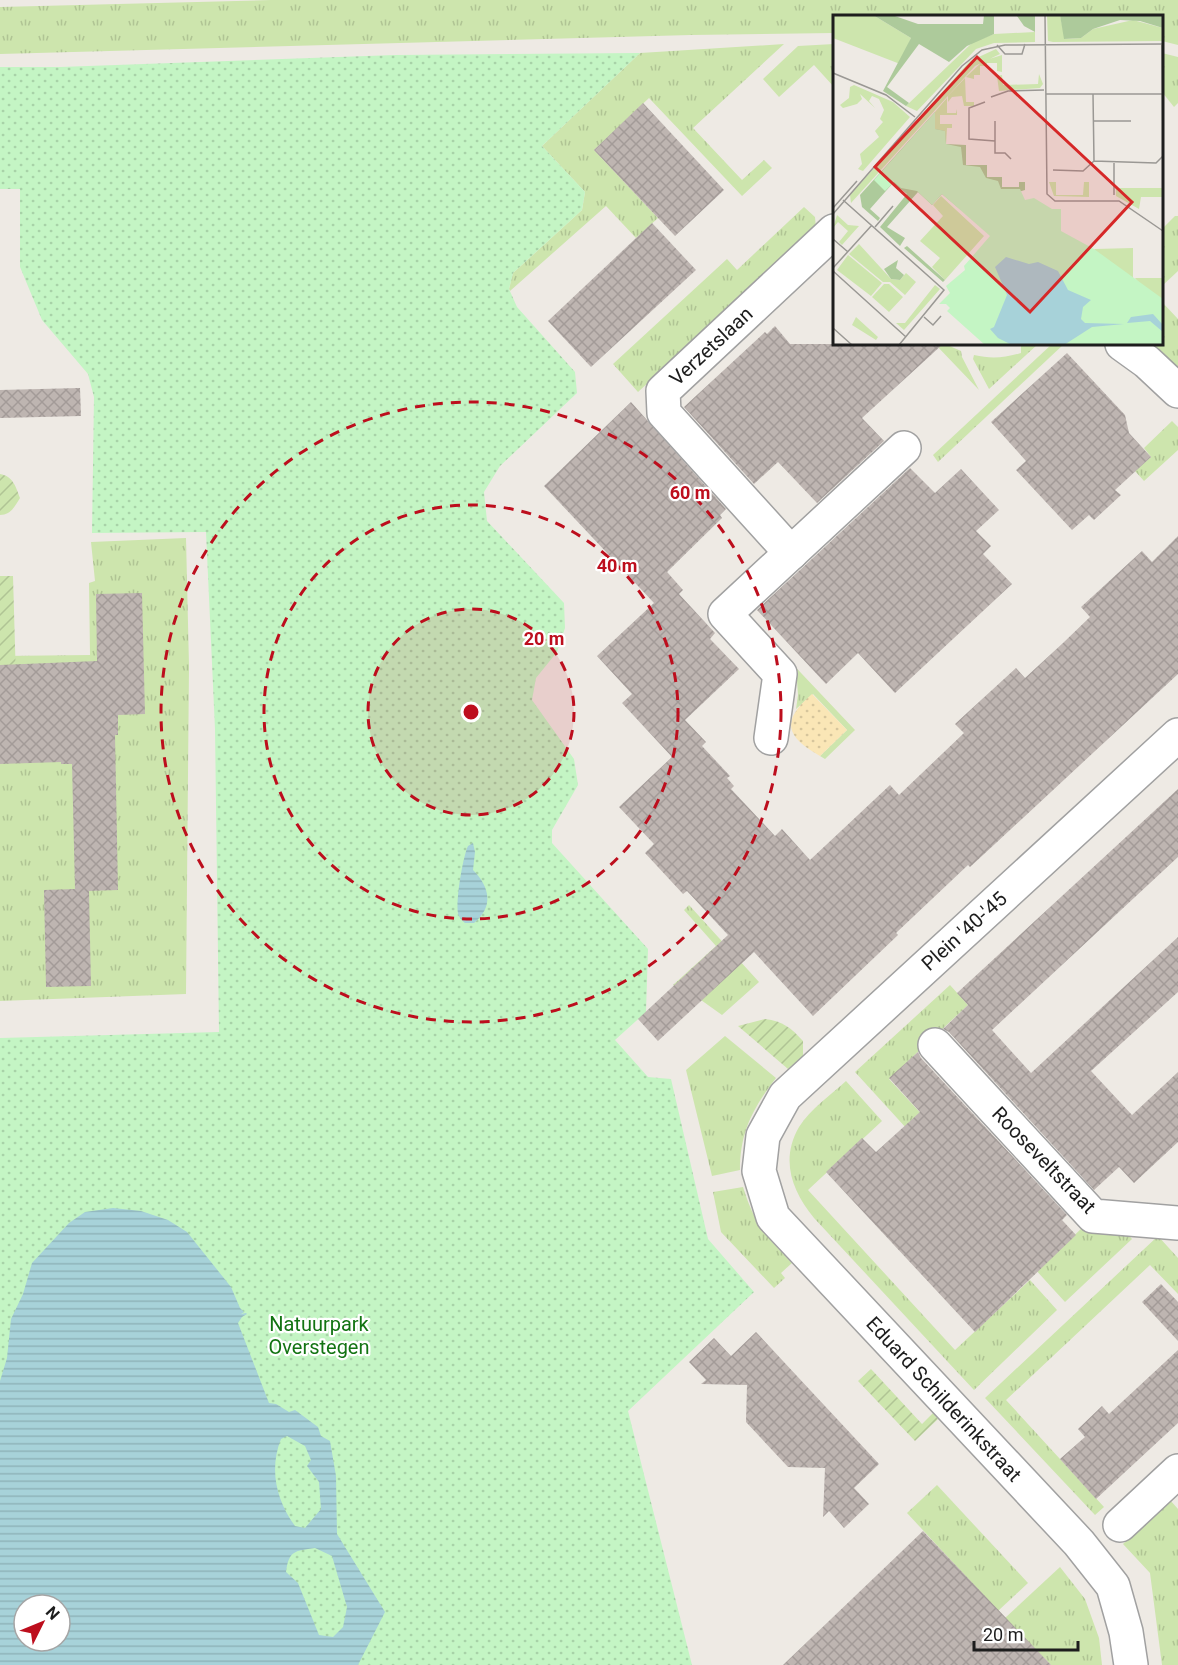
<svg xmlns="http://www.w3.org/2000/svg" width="1178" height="1665" font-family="Roboto,sans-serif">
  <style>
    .grass { fill: url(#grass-tufts) }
    .sand { fill: url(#sand-dots) }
    .park { fill: url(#park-dots); fill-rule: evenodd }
    .garden { fill: url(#garden-furrows) }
    .water { fill: url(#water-rules); fill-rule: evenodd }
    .building { fill: url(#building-cross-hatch) }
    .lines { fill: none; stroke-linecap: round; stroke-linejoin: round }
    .minor-casing { stroke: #a1a1a1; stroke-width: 36 }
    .minor { stroke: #fff; stroke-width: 33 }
    .ring { fill: none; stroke: #bd0e1d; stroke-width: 3; stroke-dasharray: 10 8 }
    .labels { text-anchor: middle; stroke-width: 4.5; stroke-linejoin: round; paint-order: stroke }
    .street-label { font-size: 20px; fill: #1d1d1d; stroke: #fff }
    .park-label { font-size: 20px; fill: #137413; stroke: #fff }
    .inset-road { fill: none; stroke: #9a9894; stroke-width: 1.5 }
    .view { fill: #d62828; fill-opacity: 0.15; stroke: #d62828; stroke-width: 3 }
    .inset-edge { fill: none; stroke: #1d1d1d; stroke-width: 3 }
    .centre { fill: #bd0e1d; stroke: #fff; stroke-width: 3 }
    .ring-label { font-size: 18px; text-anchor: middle; font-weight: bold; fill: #bd0e1d; stroke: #fff; stroke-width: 4.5; stroke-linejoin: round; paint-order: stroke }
  </style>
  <defs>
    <pattern id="grass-tufts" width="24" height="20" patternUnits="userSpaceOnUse" patternTransform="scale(1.5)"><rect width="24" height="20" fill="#cde5ad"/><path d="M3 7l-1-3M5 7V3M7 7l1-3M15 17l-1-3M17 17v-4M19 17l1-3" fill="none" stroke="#b0c494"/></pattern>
    <pattern id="sand-dots" width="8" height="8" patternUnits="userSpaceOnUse" patternTransform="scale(1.5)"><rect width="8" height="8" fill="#fae6b6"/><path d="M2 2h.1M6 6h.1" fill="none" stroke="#d6c59c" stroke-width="1.8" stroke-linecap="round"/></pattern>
    <pattern id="park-dots" width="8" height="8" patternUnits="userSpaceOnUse" patternTransform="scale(1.5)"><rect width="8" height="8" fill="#c4f5c4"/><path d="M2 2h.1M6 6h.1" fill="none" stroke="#a8d2a8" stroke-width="1.8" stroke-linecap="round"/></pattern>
    <pattern id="garden-furrows" width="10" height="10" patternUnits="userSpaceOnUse" patternTransform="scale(1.5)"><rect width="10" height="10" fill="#cde5ad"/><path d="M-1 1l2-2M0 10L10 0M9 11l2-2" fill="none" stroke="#b0c494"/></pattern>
    <pattern id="water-rules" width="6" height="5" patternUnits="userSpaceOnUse" patternTransform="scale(1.5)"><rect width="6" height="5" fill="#a7d2d9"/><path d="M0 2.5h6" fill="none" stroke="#8fb4ba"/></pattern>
    <pattern id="building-cross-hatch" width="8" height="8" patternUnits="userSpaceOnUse" patternTransform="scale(1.5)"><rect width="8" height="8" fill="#beb5b1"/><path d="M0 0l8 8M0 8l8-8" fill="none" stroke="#a39b98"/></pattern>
  </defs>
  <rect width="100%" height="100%" fill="#eeeae4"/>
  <g class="grass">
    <path d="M271,0H1178V45L1162,41V16H834V33L691,35L0,54V7Z"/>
    <path d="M784,44L693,128L742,180L764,160L772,168L742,196L649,98L594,150L658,218L636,238L606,206L510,291L509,289L513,273L582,210L585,192L542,146L640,53Z"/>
    <path d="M834,44V87L814,65L779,97L763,79L798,46Z"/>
    <path d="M1162,53L1178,57V103L1174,107L1162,92Z"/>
    <path d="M804,207L815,217L816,228L638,392L613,364L727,259L737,270Z"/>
    <path d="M1175,216H1178V271L1162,286V229Z"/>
    <path d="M1162,302L1178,319V369L1146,344H1162Z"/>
    <path d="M935,344H945L961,351L962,357L979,390Z"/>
    <path d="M1021,344H1038L989,389L973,359L974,355C991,359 1004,358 1021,353Z"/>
    <path d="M1052,344H1064L938,462L933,455Z"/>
    <path d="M1172,421L1178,427V450L1144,481L1135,471L1151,457L1144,448Z"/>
    <path d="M186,538L189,666L186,994L0,1001V656L90,655L89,583L95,581L91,542Z"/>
    <path d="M749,618L855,730L825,759L820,756L847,730L813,694L796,709L798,695L797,681Z"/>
    <path d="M689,905L759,982L722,1015L694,995L673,985L716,946L684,910Z"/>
    <path d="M950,985L968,1005L889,1079L1053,1256L1086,1224L1123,1229L1132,1239L1065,1302L855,1072Z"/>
    <path d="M725,1036L776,1078C753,1108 740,1132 740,1170L712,1176L686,1070Z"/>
    <path d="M846,1081L882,1121L808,1190L955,1350L1030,1280L1057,1310L974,1390L814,1218C792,1191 780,1160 799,1127C810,1109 831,1095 846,1081Z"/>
    <path d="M743,1187C755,1225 765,1235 792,1263L781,1273L785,1278L774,1288L721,1232L713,1192Z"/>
    <path d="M1158,1236L1178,1258V1294L1150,1265L1006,1400L1104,1507L1095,1515L985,1398Z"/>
    <path d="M937,1485L1028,1583L998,1611L907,1513Z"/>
    <path d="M1170,1500L1178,1509V1665H1162L1150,1573L1123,1544Z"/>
    <path d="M1060,1567L1085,1599L1099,1638L1102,1665H1051L1005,1618Z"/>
  </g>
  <path class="sand" d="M812,694L847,730L820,756C785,736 781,721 812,694Z"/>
  <path class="park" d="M640,53L542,146L585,192L582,210L513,273L509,289L517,307L575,372L577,393L500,466L484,492L487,521L564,603L565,628L557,652L536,678L532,700L574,759L578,785L552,830V843L648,949L646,1012L615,1040L648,1077L671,1079L708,1239L754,1292L628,1411L692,1665H0V1038L219,1032L215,729L206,532L92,533L94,397L88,374L42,320L20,267V189H0V67H60L395,55ZM24,1605H60V1641H24Z"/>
  <g class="garden">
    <path d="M0,474C13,476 16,487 20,498C15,506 11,515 0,515Z"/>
    <path d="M0,576H13L16,681L0,682Z"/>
    <path d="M765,1019C783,1021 791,1028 803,1041V1056L788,1069L738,1026Z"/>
    <path d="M871,1369L922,1424L933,1413L938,1419L915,1441L858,1381Z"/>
  </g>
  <g class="water">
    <path d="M473,843L475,852L473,870C490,887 494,907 474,923H465C463,921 460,919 459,916C454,907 463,856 468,846Z"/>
    <path d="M113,1208L141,1211L168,1220L187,1232L231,1287L240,1308L244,1312L241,1314L246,1313L247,1314L242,1317L238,1323L269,1403L276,1404L289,1412L295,1410L318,1427L321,1436L330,1441L336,1476L337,1534L385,1612L358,1665H0V1381L7,1358L11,1319L23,1294L32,1263L69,1223L85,1212ZM287,1436L305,1446L311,1460L307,1466L319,1482L321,1509L305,1528L295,1526C276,1500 269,1469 281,1439ZM315,1548L332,1556L347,1607L343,1627L333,1637L319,1635L298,1583L286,1572C289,1550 295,1551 315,1548ZM24,1605H60V1641H24Z"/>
  </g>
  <g class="building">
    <path d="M643,103L724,190L675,236L594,150Z"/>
    <path d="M652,223L696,270L591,367L548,321Z"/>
    <path d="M775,326L790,344H943L862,418L884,441L817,503L778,462L754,484L684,407L765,332L767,334Z"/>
    <path d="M1067,353L1125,415L1129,433L1151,457L1115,490L1121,495L1094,520L1089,515L1072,530L1016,470L1026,461L991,422Z"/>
    <path d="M80,388L81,416L0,418V390Z"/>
    <path d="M631,402L726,509L720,515L722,518L667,572L683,590L679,594L715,633L710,639L739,669L685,720L706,742L702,746L730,776L727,778L734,786L731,789L775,836L782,829L810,860L890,785L899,795L964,733L955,724L1016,668L1025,678L1063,643L1090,617L1081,607L1142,551L1152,562L1178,536V674L996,843L970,867L968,865L896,933L898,935L813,1016L754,952L658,1041L638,1019L728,935L687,891L683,894L645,853L654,844L619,807L672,757L622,703L632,694L597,656L654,603L544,486Z"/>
    <path d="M910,468L935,493L961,469L999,510L976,531L991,546L983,554L1012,584L895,693L858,653L826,684L757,610Z"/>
    <path d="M142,593L145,714L118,715V735H115L118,890L89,891L91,986L46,987L44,890L75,889L72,764H61V762L0,764V665L97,661L96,594Z"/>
    <path d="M1178,789V857L992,1030L1031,1073L1178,937V992L1091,1071L1132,1115L1178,1072V1142L1134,1183L1119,1167L1094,1190L949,1032L943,1029L968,1005L957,993Z"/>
    <path d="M918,1052L921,1058L1067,1215L1062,1220L1076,1235L975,1332L826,1172L862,1138L876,1152L920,1112L889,1078Z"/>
    <path d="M1161,1284L1178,1302V1341L1142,1302Z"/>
    <path d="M756,1332L879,1464L854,1488L869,1504L844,1528L829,1511L823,1517L825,1468L788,1467L746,1422L747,1385L701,1384L706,1380L689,1362L714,1338L731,1356Z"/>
    <path d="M1178,1350V1423L1096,1499L1060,1459L1085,1437L1078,1429L1102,1406L1109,1414Z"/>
    <path d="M923,1531L1051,1665H783L830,1620Z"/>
  </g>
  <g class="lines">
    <g class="minor-casing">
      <g id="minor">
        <path d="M1122,344L1147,362L1178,391"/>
        <path d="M791,553L664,413L663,391L834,231"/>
        <path d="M771,738L780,674L725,614L904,448"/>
        <path d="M935,1045L1093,1216L1178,1223"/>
        <path d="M1120,1525L1178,1471"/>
        <path d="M1131,1665L1126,1632L1113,1586L1079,1543L773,1217L759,1171L763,1136L785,1096L1178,735"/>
      </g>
    </g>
    <use href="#minor" class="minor"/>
  </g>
  <circle cx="471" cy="712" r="103" fill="#bd0e1d" fill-opacity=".12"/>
  <g class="ring">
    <circle cx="471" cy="712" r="103"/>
    <circle cx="471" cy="712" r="207"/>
    <circle cx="471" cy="712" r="310"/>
  </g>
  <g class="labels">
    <g class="street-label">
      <text transform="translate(711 346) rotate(-43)" y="7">Verzetslaan</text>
      <text transform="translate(964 931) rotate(-42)" y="7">Plein '40-'45</text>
      <text transform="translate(1044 1160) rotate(46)" y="7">Rooseveltstraat</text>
      <text transform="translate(944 1399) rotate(47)" y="7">Eduard Schilderinkstraat</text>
    </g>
    <g class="park-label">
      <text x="319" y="1331">Natuurpark<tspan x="319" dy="23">Overstegen</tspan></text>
    </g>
  </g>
  <g transform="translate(833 15)">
    <rect width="330" height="330" fill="#eeeae4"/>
    <path d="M0,0H40L78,23L67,49L0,23ZM214,0H227L232,24L248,23L260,14L300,5L330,13V26L220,27L215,26ZM202,17V27L161,28L143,34L84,96L73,91L140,27L161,19ZM163,34L167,39L142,51L18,188L17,180L137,46ZM169,40V57L164,56V48H154V51H147V60H141V64L133,62L150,46ZM169,60L170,70L205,69L206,59L210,69L207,73L166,76L164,61ZM132,63L133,87H141V91H131L129,81L119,82L115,87V81ZM21,70L60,87L77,102L30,156L25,154L29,149L27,139L46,122L42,116L50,107L47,104L51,95L46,84L39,81L36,86L42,93L27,79L29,84L24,89L10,93L7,90L16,83L17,72ZM114,83V98H123L124,94V100H107V109H119V113H114L113,130L102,114V97ZM216,167H223V180H250L251,167H256V182L221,181ZM283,173H330V182H308L306,194L283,181ZM108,181L151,221L112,265L99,252L107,243L87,226L110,201L100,190ZM4,200L15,210L26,211L9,230L6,227L15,216L5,207L0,213ZM26,229L58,264L67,265L73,258L83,267L72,280L57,267H50L16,239ZM300,233V269L259,237L262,234ZM15,240L49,268L38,281L4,255ZM302,263H330V297ZM51,269H56L70,282L56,297L39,282ZM102,270L107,274L71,315L63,308H72ZM23,302L45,322L43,325L19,310Z" fill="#cde5ad"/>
    <path d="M40,0H59L85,9H150L151,0H161V19L134,31L116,47L86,29L54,72L76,88L73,91L50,76L78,23ZM202,0V17L191,11L184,1ZM227,0H330V13L307,6L287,5L260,14L248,23L231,24ZM102,97V114L112,116L113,129L133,130V150H154V162H169V172H186V167H192V175L128,195L109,179L99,190L85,177L54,212L72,223L67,231L47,212L74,179L60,168L37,194L47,203L45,206L29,192L27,180ZM74,231L112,265L110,267L71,233ZM65,245L63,253L71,260L67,265L58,264L51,254Z" fill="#adca9b"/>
    <path d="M102,97V114L112,116L113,129L128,132L130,150L147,152L153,163L165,166L168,174H187L192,185L201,183L219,194H228V216L261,234L330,284V330H152L114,296L117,293L113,289H106L117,278L113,271L132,255L131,251L157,221L109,179L99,190L84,176L68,173L61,167L52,176L41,165Z" fill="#c4f5c4"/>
    <path d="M173,242L196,249L205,247L225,256L235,275L258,285L250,292L248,304L252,308L291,309L259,312L231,330H179L165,323L157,314L161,312L174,280L162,252ZM320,299L330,310V317L317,306L294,308L298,302Z" fill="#a7d2d9"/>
    <path class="inset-road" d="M212,0L214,179L222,186H286L330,216M329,29L330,137M164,30L172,39H189L192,29M0,58L53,80L82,102M213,79H330M260,79L261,146L323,148L330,141M158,82L175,76L211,75M152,87L136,93V124L162,126M162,106V138H172L178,144M260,106H298M281,148V180M220,155L250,156L261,146M10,185L111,275L66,330M0,193L24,166M0,199L129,51L149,35L172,30L330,29M42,212L60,191M0,224L15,237M0,253L39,210M0,256L73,322M91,302L100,310L108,301M0,313L19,330"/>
    <path class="view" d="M144,42L299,187L197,297L42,152Z"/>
    <rect width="330" height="330" class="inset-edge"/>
  </g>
  <circle cx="471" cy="712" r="9" class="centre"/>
  <g class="ring-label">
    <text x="690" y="499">60 m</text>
    <text x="617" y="572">40 m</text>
    <text x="544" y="645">20 m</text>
  </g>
  <g transform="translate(42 1623) rotate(47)"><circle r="28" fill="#ffffff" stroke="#a5a5a5" stroke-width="1.5"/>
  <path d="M0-4.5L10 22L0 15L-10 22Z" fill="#bd0e1d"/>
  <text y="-9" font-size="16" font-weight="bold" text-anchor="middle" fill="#1d1d1d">N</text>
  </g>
  <path d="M974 1641v9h104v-9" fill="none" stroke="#1d1d1d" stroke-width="3"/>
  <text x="983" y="1641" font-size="18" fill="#1d1d1d" stroke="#ffffff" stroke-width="4.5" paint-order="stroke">20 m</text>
</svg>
